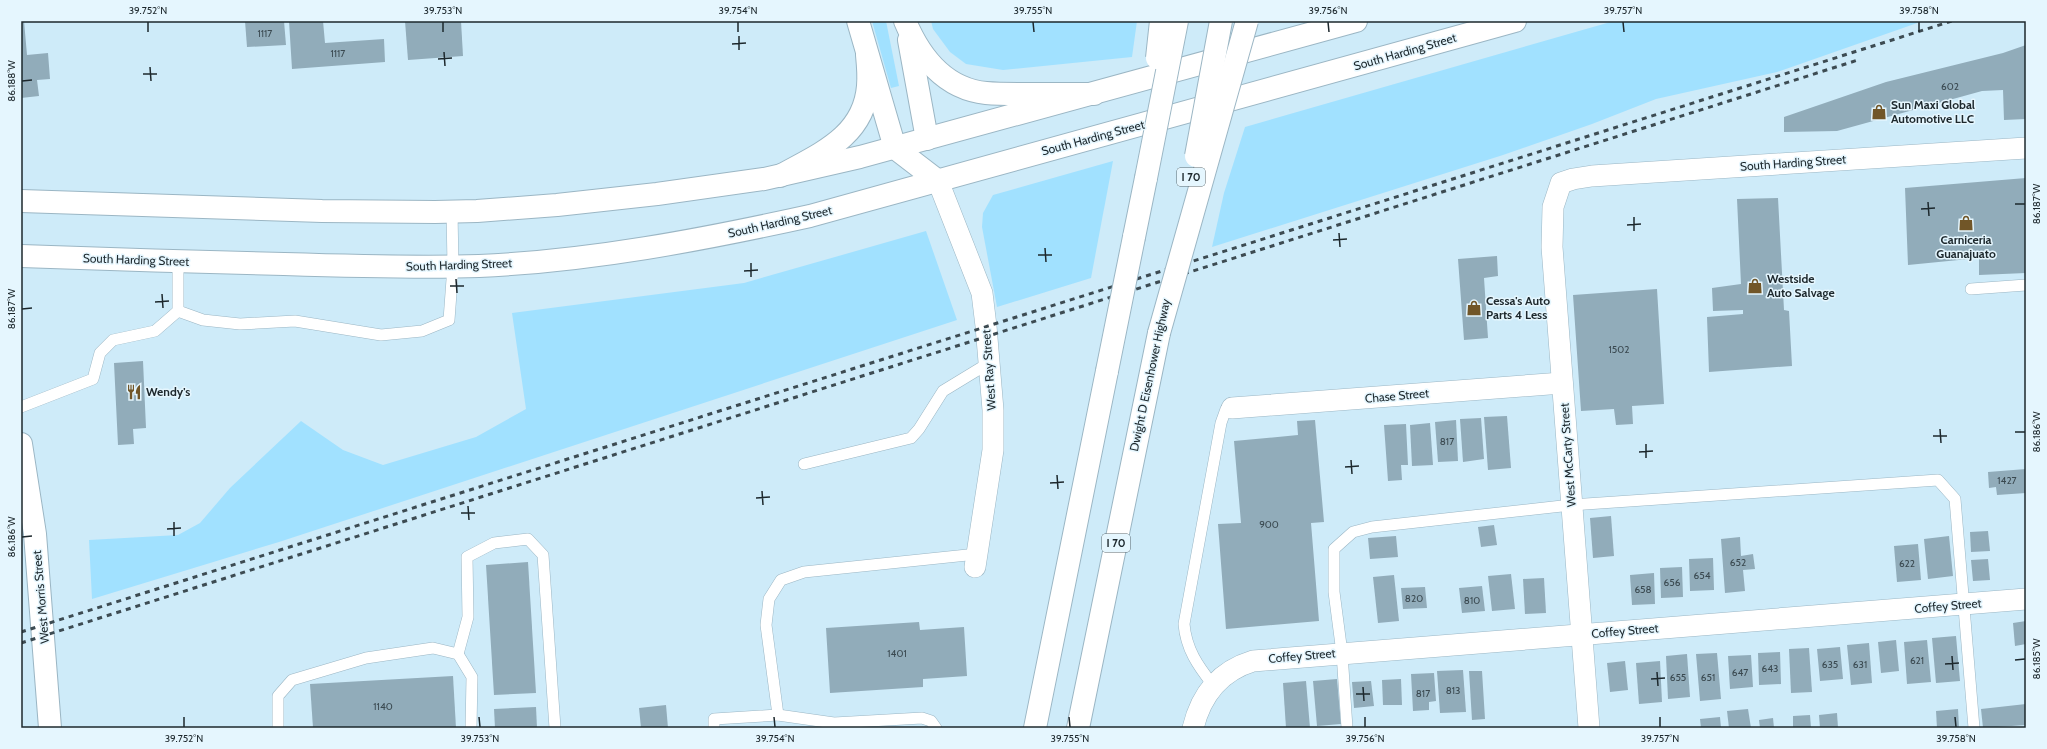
<svg xmlns="http://www.w3.org/2000/svg" width="2047" height="749" font-family="Cabin,sans-serif">
  <style>
    .green { fill: #a1e1ff }
    .building { fill: #91acba }
    .lines { fill: none; stroke-linecap: round; stroke-linejoin: round }
    .service-casing { stroke: #9bb6c4; stroke-width: 12 }
    .minor-casing { stroke: #9bb6c4; stroke-width: 22 }
    .primary-casing { stroke: #9bb6c4; stroke-width: 24 }
    .motorway-casing { stroke: #9bb6c4; stroke-width: 24 }
    .service { stroke: #fff; stroke-width: 11 }
    .minor { stroke: #fff; stroke-width: 21 }
    .primary { stroke: #fff; stroke-width: 22 }
    .motorway { stroke: #fff; stroke-width: 22 }
    .rail { stroke: #3d4b52; stroke-width: 3; stroke-dasharray: 5 5; stroke-linecap: butt }
    .motorway-bridge-casing { stroke: #9bb6c4; stroke-width: 24; stroke-linecap: butt }
    .motorway-bridge { stroke: #fff; stroke-width: 22 }
    .ticks { fill: none; stroke: #1d282d; stroke-width: 1.5 }
    .labels { text-anchor: middle; stroke-width: 3; stroke-linejoin: round; paint-order: stroke }
    .number-label { font-size: 10px; fill: #3a4950 }
    .shield { fill: #e5f6fe; stroke: #59666c; stroke-width: 1 }
    .shield-label { font-size: 11px; font-weight: bold; fill: #1d282d }
    .street-label { font-size: 12px; fill: #1d282d; stroke: #e5f6fe }
    .poi-label { font-size: 12px; font-weight: bold; fill: #1d282d; stroke: #e5f6fe; text-anchor: start }
    .neatline { fill: none; stroke: #1d282d; stroke-width: 1.5 }
    .ticks-label { font-size: 10px; text-anchor: middle; fill: #1d282d }
  </style>
  <rect width="100%" height="100%" fill="#ceebf9"/>
  <g class="green">
    <path d="M872,21H886L899,86L891,88Z"/>
    <path d="M931,21H1137L1132,57L1003,70L966,64L950,52L933,29Z"/>
    <path d="M1614,21H1923L1777,72L1656,99L1592,124L1503,155L1212,247L1224,193L1245,127Z"/>
    <path d="M1113,161L1091,278L997,307L982,227L983,213L993,195Z"/>
    <path d="M926,231L957,320L279,542L92,599L89,540L178,535L200,523L230,488L301,421L343,450L383,465L476,437L526,409L512,313L744,283Z"/>
  </g>
  <g class="building">
    <path d="M21,21H24L27,55L48,53L50,79L37,80L39,96L21,98Z"/>
    <path d="M245,21H284L286,45L247,47Z"/>
    <path d="M289,21H323L325,43L384,39L385,62L292,69Z"/>
    <path d="M405,21H461L463,56L408,60Z"/>
    <path d="M2026,45V119L2004,120L2003,90L1982,91L1837,131L1784,132V117L1886,82L2003,53Z"/>
    <path d="M2026,178V273L1979,275V258L1908,265L1905,188Z"/>
    <path d="M1778,198L1784,310L1789,311L1792,366L1709,372L1707,317L1743,314V310L1713,311L1712,288L1741,284L1737,199Z"/>
    <path d="M1497,256L1498,276L1484,278L1488,338L1464,340L1458,259Z"/>
    <path d="M1657,289L1664,404L1632,406L1633,424L1616,425L1614,409L1581,411L1573,295Z"/>
    <path d="M143,361L146,428L133,429L134,444L118,445L114,363Z"/>
    <path d="M1507,416L1511,468L1488,470L1484,417Z"/>
    <path d="M1481,418L1484,459L1463,462L1460,419Z"/>
    <path d="M1315,420L1324,522L1311,523L1319,621L1226,629L1218,524L1241,523L1234,441L1298,435L1297,421Z"/>
    <path d="M1456,420L1458,461L1438,462L1435,422Z"/>
    <path d="M1430,423L1433,465L1412,466L1410,425Z"/>
    <path d="M1406,424L1408,465H1401L1402,480L1388,481L1384,425Z"/>
    <path d="M2026,469V493L1997,495L1996,487L1989,488L1988,472Z"/>
    <path d="M1611,516L1614,556L1593,558L1590,518Z"/>
    <path d="M1494,525L1497,545L1481,547L1478,527Z"/>
    <path d="M1988,531L1990,551L1971,552L1970,532Z"/>
    <path d="M1396,536L1398,557L1370,559L1368,538Z"/>
    <path d="M1949,536L1953,576L1928,579L1924,539Z"/>
    <path d="M1740,537L1741,556L1753,554L1755,569L1743,570L1745,591L1725,593L1721,539Z"/>
    <path d="M1918,544L1921,580L1897,582L1894,546Z"/>
    <path d="M1713,558L1714,590L1690,591L1689,559Z"/>
    <path d="M1988,559L1990,580L1973,581L1971,560Z"/>
    <path d="M528,562L536,693L494,695L486,565Z"/>
    <path d="M1682,567L1683,597L1661,598L1660,568Z"/>
    <path d="M1654,573L1655,604L1632,605L1630,575Z"/>
    <path d="M1511,574L1515,609L1492,611L1488,576Z"/>
    <path d="M1394,575L1399,621L1378,623L1373,577Z"/>
    <path d="M1544,578L1546,613L1525,614L1523,579Z"/>
    <path d="M1482,586L1485,611L1462,613L1459,588Z"/>
    <path d="M1425,587L1427,608L1403,609L1401,588Z"/>
    <path d="M2026,621V644L2015,646L2013,623Z"/>
    <path d="M919,622L920,630L964,627L967,676L923,679V687L830,693L826,628Z"/>
    <path d="M1956,636L1960,681L1936,683L1932,638Z"/>
    <path d="M1896,640L1899,671L1881,673L1878,642Z"/>
    <path d="M1927,640L1931,682L1907,684L1904,642Z"/>
    <path d="M1869,643L1872,683L1851,685L1847,645Z"/>
    <path d="M1840,647L1843,679L1820,681L1817,649Z"/>
    <path d="M1809,648L1812,692L1791,693L1789,649Z"/>
    <path d="M1780,652L1781,684L1759,685L1758,653Z"/>
    <path d="M1717,653L1721,699L1700,701L1696,654Z"/>
    <path d="M1687,654L1690,697L1668,699L1666,656Z"/>
    <path d="M1751,655L1753,687L1730,689L1728,656Z"/>
    <path d="M1625,661L1628,690L1610,692L1607,663Z"/>
    <path d="M1660,661L1662,702L1639,704L1636,663Z"/>
    <path d="M1463,670L1466,712L1440,713L1437,671Z"/>
    <path d="M1469,671H1482L1485,719L1472,720Z"/>
    <path d="M1434,673L1436,701L1429,702V710L1413,711L1411,674Z"/>
    <path d="M453,676L456,728H313L310,684Z"/>
    <path d="M1337,679L1341,724L1317,726L1313,681Z"/>
    <path d="M1401,679L1402,705H1383L1382,680Z"/>
    <path d="M1306,681L1310,728H1286L1283,683Z"/>
    <path d="M1371,681L1374,706L1354,708L1352,682Z"/>
    <path d="M2026,704V725L1983,728L1981,709Z"/>
    <path d="M666,705L668,728H641L639,708Z"/>
    <path d="M536,707L537,728H495L494,709Z"/>
    <path d="M1748,709L1751,728H1729L1727,711Z"/>
    <path d="M1958,709L1959,728H1937L1936,711Z"/>
    <path d="M1837,713L1838,728H1820L1819,715Z"/>
    <path d="M1810,715L1811,728H1793V716Z"/>
    <path d="M1720,717L1721,728H1701L1700,719Z"/>
    <path d="M1773,718L1774,728H1760L1759,720Z"/>
  </g>
  <g class="lines">
    <g class="service-casing">
      <g id="service">
        <path d="M1971,289L2026,285"/>
        <path d="M178,311L203,320L240,324L295,321L381,335L422,331L449,320L453,266L452,211"/>
        <path d="M21,407L93,379L100,353L113,340L155,331L178,311V261"/>
        <path d="M804,464L911,438L919,429L943,391L989,363"/>
        <path d="M458,654L468,617L467,557L494,543L528,539L543,555L555,728"/>
        <path d="M1213,685C1198,666 1186,649 1184,624L1221,423L1226,409L1232,408"/>
        <path d="M778,715L834,723L922,718L931,721L936,728"/>
        <path d="M278,728V696L292,680L366,658L433,648L458,654L472,677L471,728"/>
        <path d="M714,728V719L778,715L766,625L769,599L781,580L804,572L977,554"/>
        <path d="M1347,728L1342,653L1334,592V549L1353,532L1372,527L1571,505L1938,480L1955,499L1974,728"/>
      </g>
    </g>
    <g class="minor-casing">
      <g id="minor">
        <path d="M938,181L982,293L986,326L993,410V450L975,567"/>
        <path d="M1232,408L1562,383"/>
        <path d="M1193,728C1201,695 1220,671 1253,661L2026,599"/>
        <path d="M1589,728L1552,247L1553,207L1561,183L1573,179L1592,176L2026,148"/>
      </g>
    </g>
    <g class="primary-casing">
      <g id="primary">
        <path d="M895,148L938,181"/>
        <path d="M21,201L322,211L435,212L477,211L557,205L657,194L764,179L860,157L1356,21"/>
        <path d="M21,256C109,259 196,262 284,264C349,266 414,268 479,266C591,261 701,240 810,216L1515,21"/>
        <path d="M21,444L35,534L50,728"/>
      </g>
    </g>
    <g class="motorway-casing">
      <g id="motorway">
        <path d="M858,21L895,148"/>
        <path d="M905,21C920,57 945,89 986,93C998,94 1010,94 1023,94C1046,94 1070,94 1094,94"/>
        <path d="M909,40L927,139"/>
        <path d="M780,176C819,154 864,137 868,86C869,75 868,65 867,55"/>
        <path d="M1134,237L1146,178"/>
        <path d="M1035,728L1107,371"/>
        <path d="M1078,728L1159,333"/>
      </g>
    </g>
    <use href="#service" class="service"/>
    <use href="#minor" class="minor"/>
    <use href="#primary" class="primary"/>
    <use href="#motorway" class="motorway"/>
    <g class="rail">
      <path d="M21,632L1952,21"/>
      <path d="M21,643L1858,60"/>
    </g>
    <g class="motorway-bridge-casing">
      <g id="motorway-bridge">
        <path d="M1157,58L1161,21"/>
        <path d="M1196,156L1221,21"/>
        <path d="M1146,178L1177,21"/>
        <path d="M1159,333L1247,21"/>
        <path d="M1107,371L1134,237"/>
      </g>
    </g>
    <use href="#motorway-bridge" class="motorway-bridge"/>
  </g>
  <path class="ticks" d="M148,22V32M443,22V32M738,22V32M1033,22L1034,32M1328,22L1329,32M1623,22L1624,32M1919,22V32M739,36V50M732,44L746,43M444,52L445,66M438,59L452,58M150,67L151,81M143,74H157M22,81L32,80M1928,202L1929,216M2015,204H2025M1921,209L1935,208M1634,217V231M1627,225L1641,224M1339,233L1340,247M1333,240L1347,239M1045,248L1046,262M1038,255H1052M751,263V277M744,271L758,270M456,279L457,293M450,286H464M162,294L163,308M155,302L169,301M22,309L32,308M1940,429L1941,443M2015,432H2025M1933,436H1947M1646,444V458M1639,452L1653,451M1351,460L1352,474M1345,467L1359,466M1057,475L1058,489M1050,483L1064,482M762,491L763,505M756,498L770,497M468,506L469,520M461,513H475M174,522V536M167,529L181,528M22,537L32,536M1952,656L1953,670M2015,660L2025,659M1945,664L1959,663M1657,672L1658,686M1651,679L1665,678M1363,687L1364,701M1356,694H1370M184,717V727M479,717L480,727M774,717L775,727M1069,717L1070,727M1365,717V727M1660,717V727M1955,717L1956,727"/>
  <defs>
    <g id="shop-bare" transform="scale(1.2)"><path d="M-5-2.5h2.3a2.7 3.5 0 0 1 5.4 0H5L5.5 6h-11ZM-1.5-2.5h3a1.5 2.3 0 0 0-3 0Z" fill="#715628" stroke="#e5f6fe" stroke-width="2.5" paint-order="stroke"/></g>
    <g id="restaurant-bare" transform="scale(1.2)"><path d="M-5-6h1v4h1v-4h1v4h1v-4h1v5L-1.5 .5V6h-2V.5L-5-1ZM5-6V6H3V1.5H1.5Q1.5-4 5-6Z" fill="#715628" stroke="#e5f6fe" stroke-width="2.5" paint-order="stroke"/></g>
  </defs>
  <g fill-rule="evenodd">
    <use href="#shop-bare" x="1879" y="112"/>
    <use href="#shop-bare" x="1966" y="223"/>
    <use href="#shop-bare" x="1755" y="286"/>
    <use href="#shop-bare" x="1474" y="308"/>
    <use href="#restaurant-bare" x="134" y="392"/>
  </g>
  <g class="labels">
    <g class="number-label">
      <text x="265" y="37">1117</text>
      <text x="338" y="57">1117</text>
      <text x="1950" y="90">602</text>
      <text x="1619" y="353">1502</text>
      <text x="1447" y="445">817</text>
      <text x="2007" y="484">1427</text>
      <text x="1269" y="528">900</text>
      <text x="1738" y="566">652</text>
      <text x="1907" y="567">622</text>
      <text x="1702" y="579">654</text>
      <text x="1672" y="586">656</text>
      <text x="1643" y="593">658</text>
      <text x="1414" y="602">820</text>
      <text x="1472" y="604">810</text>
      <text x="897" y="657">1401</text>
      <text x="1917" y="664">621</text>
      <text x="1830" y="668">635</text>
      <text x="1860" y="668">631</text>
      <text x="1770" y="672">643</text>
      <text x="1740" y="676">647</text>
      <text x="1678" y="681">655</text>
      <text x="1708" y="681">651</text>
      <text x="1453" y="694">813</text>
      <text x="1423" y="697">817</text>
      <text x="383" y="710">1140</text>
    </g>
    <g class="shield">
      <rect x="1177" y="168" width="28" height="18" rx="3"/>
      <rect x="1102" y="534" width="28" height="18" rx="3"/>
    </g>
    <g class="shield-label">
      <text x="1191" y="181">I 70</text>
      <text x="1116" y="547">I 70</text>
    </g>
    <g class="street-label">
      <text transform="translate(1405 52) rotate(-16)" y="4">South Harding Street</text>
      <text transform="translate(1093 138) rotate(-15)" y="4">South Harding Street</text>
      <text transform="translate(1793 163) rotate(-4)" y="4">South Harding Street</text>
      <text transform="translate(780 222) rotate(-13)" y="4">South Harding Street</text>
      <text transform="translate(136 260) rotate(2)" y="4">South Harding Street</text>
      <text transform="translate(459 265) rotate(-2)" y="4">South Harding Street</text>
      <text transform="translate(989 370) rotate(-94)" y="4">West Ray Street</text>
      <text transform="translate(1150 375) rotate(-78)" y="4">Dwight D Eisenhower Highway</text>
      <text transform="translate(1397 396) rotate(-5)" y="4">Chase Street</text>
      <text transform="translate(1568 455) rotate(-94)" y="4">West McCarty Street</text>
      <text transform="translate(41 597) rotate(-95)" y="4">West Morris Street</text>
      <text transform="translate(1948 606) rotate(-5)" y="4">Coffey Street</text>
      <text transform="translate(1625 631) rotate(-5)" y="4">Coffey Street</text>
      <text transform="translate(1302 656) rotate(-5)" y="4">Coffey Street</text>
    </g>
    <g class="poi-label">
      <text x="1891" y="109">Sun Maxi Global<tspan x="1891" dy="14">Automotive LLC</tspan></text>
      <text x="1966" y="244" text-anchor="middle">Carniceria<tspan x="1966" dy="14">Guanajuato</tspan></text>
      <text x="1767" y="283">Westside<tspan x="1767" dy="14">Auto Salvage</tspan></text>
      <text x="1486" y="305">Cessa's Auto<tspan x="1486" dy="14">Parts 4 Less</tspan></text>
      <text x="146" y="396">Wendy's</text>
    </g>
  </g>
  <rect width="2047" height="749" fill="none" stroke="#e5f6fe" stroke-width="44"/>
  <rect x="22" y="22" width="2003" height="705" class="neatline"/>
  <g class="ticks-label">
    <text x="148" y="14">39.752°N</text>
    <text x="443" y="14">39.753°N</text>
    <text x="738" y="14">39.754°N</text>
    <text x="1033" y="14">39.755°N</text>
    <text x="1328" y="14">39.756°N</text>
    <text x="1623" y="14">39.757°N</text>
    <text x="1919" y="14">39.758°N</text>
    <text transform="translate(11 81) rotate(-90)" y="4">86.188°W</text>
    <text transform="translate(2036 204) rotate(-90)" y="4">86.187°W</text>
    <text transform="translate(11 309) rotate(-90)" y="4">86.187°W</text>
    <text transform="translate(2036 432) rotate(-90)" y="4">86.186°W</text>
    <text transform="translate(11 537) rotate(-90)" y="4">86.186°W</text>
    <text transform="translate(2036 659) rotate(-90)" y="4">86.185°W</text>
    <text x="184" y="742">39.752°N</text>
    <text x="480" y="742">39.753°N</text>
    <text x="775" y="742">39.754°N</text>
    <text x="1070" y="742">39.755°N</text>
    <text x="1365" y="742">39.756°N</text>
    <text x="1660" y="742">39.757°N</text>
    <text x="1956" y="742">39.758°N</text>
  </g>
</svg>
